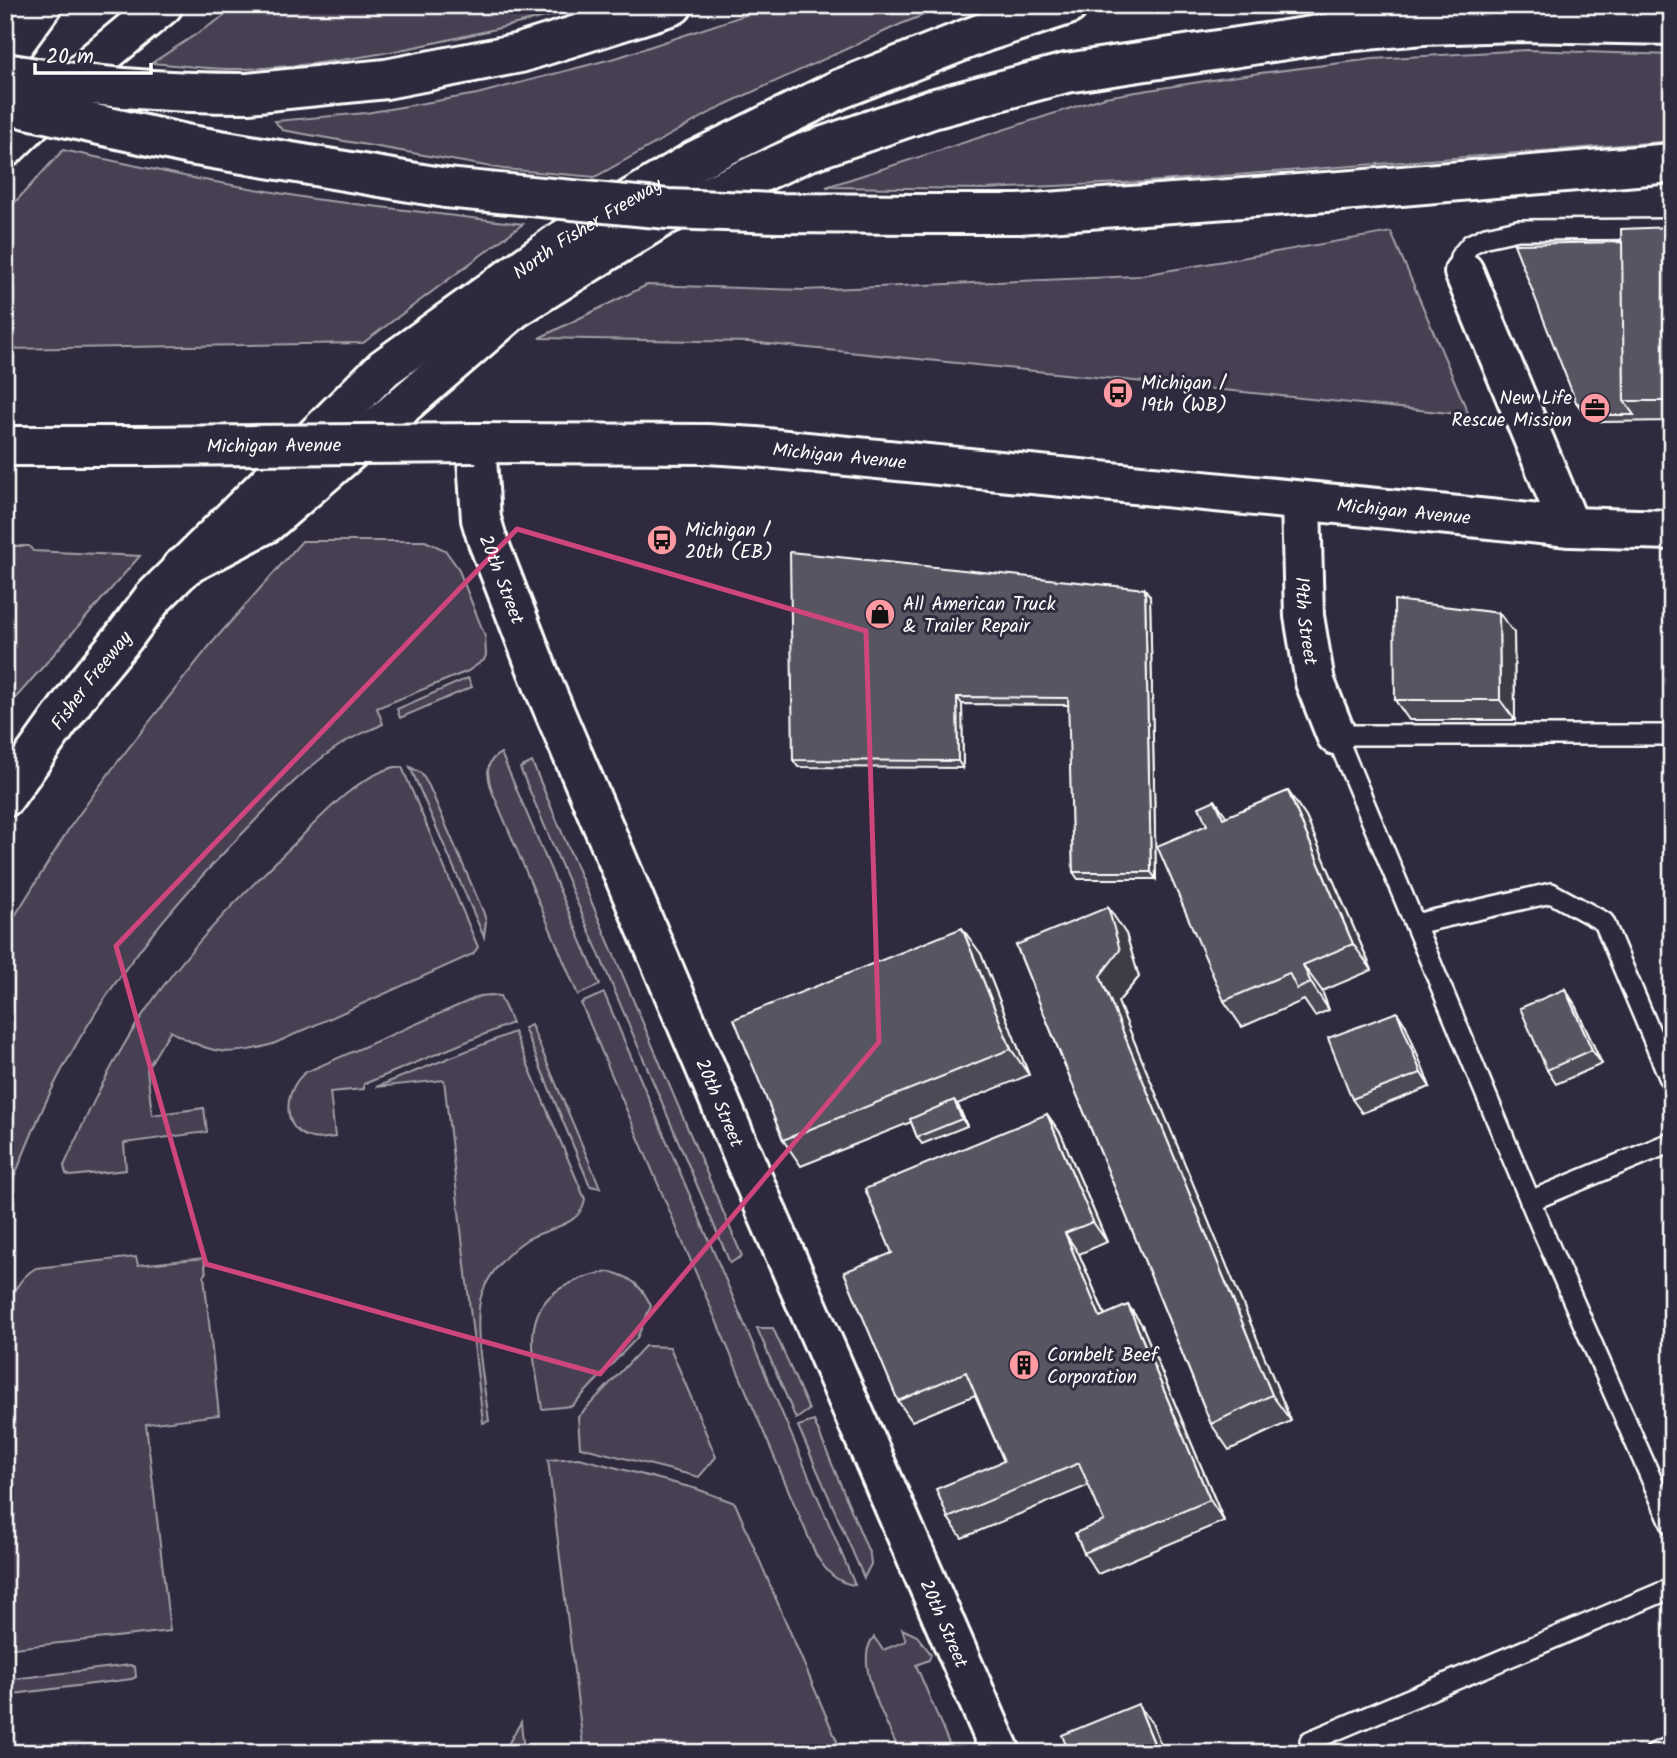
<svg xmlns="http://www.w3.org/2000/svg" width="1677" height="1758" font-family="Kalam,sans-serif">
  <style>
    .green { fill: #464152; stroke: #a2a0a8; stroke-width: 2 }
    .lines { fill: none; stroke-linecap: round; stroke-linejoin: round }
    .service-casing { stroke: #fff; stroke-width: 24 }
    .minor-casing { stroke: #fff; stroke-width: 44 }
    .primary-casing { stroke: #fff; stroke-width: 44 }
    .motorway-casing { stroke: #fff; stroke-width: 44 }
    .service { stroke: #2f2a3d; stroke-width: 19 }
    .minor { stroke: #2f2a3d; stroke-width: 38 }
    .primary { stroke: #2f2a3d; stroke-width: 38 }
    .motorway { stroke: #2f2a3d; stroke-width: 38 }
    .primary-bridge-casing { stroke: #fff; stroke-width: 44; stroke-linecap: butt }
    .motorway-bridge-casing { stroke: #fff; stroke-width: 44; stroke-linecap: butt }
    .primary-bridge { stroke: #2f2a3d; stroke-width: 38 }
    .motorway-bridge { stroke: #2f2a3d; stroke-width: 38 }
    .wall { fill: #4d4956; stroke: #fff; stroke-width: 2 }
    .shaded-wall { fill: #3e3c46; stroke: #fff; stroke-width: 2 }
    .building { fill: #595564; stroke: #fff; stroke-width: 2 }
    .marked { fill: none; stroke: #ce467c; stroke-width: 5; stroke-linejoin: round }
    .labels { text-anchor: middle; stroke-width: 6; stroke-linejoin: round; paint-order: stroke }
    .street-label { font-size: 19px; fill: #fff; stroke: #2f2a3d }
    .poi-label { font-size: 19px; fill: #fff; stroke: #2f2a3d; text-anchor: start }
  </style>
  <rect width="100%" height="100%" fill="#2f2a3d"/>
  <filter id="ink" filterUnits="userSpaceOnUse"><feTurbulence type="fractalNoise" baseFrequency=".0143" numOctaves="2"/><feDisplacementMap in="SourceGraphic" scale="14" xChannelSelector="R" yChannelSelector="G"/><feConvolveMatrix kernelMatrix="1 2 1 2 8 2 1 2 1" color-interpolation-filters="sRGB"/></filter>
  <g filter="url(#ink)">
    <g class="green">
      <path d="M241,5H595C477,33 360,66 238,69C210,70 180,65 152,63Z"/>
      <path d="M775,5H949L901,24L724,105L595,177L503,169L282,130L275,121L366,113L477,94L619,57Z"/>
      <path d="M1527,50L1672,55V141L1147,182L983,189L826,187L1105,97L1237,76L1373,59Z"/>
      <path d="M63,150L198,179L313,199L523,224L363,343L5,349V213Z"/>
      <path d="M1391,232L1469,415L749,342L539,338L647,285L804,290L1137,276Z"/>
      <path d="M302,541H425L445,550L458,568L485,636L486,655L484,660L468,671L377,708L383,724C371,730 357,735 345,742C306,766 274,801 242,834C172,905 110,980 63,1068C40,1110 23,1156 5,1200V932L70,827L112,769L211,644Z"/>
      <path d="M5,546H29L33,551L140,556L5,710Z"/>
      <path d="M468,678L472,687L400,718L397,709Z"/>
      <path d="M501,753L600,985L578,995L492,791C487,775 484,761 501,753Z"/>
      <path d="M532,762L742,1256L730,1263L520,768Z"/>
      <path d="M394,767H402L478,947L473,954L273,1044C227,1058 211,1053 170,1031L147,1069L152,1115L204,1108L207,1132L124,1143L126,1170L71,1176L66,1174L64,1166C91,1105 120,1043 161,989C200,936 247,890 294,844C322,816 355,778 394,767Z"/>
      <path d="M410,767L421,773L429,786L483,911L486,921L484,937Z"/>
      <path d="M604,993L855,1585C836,1583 826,1571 816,1555L581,1003Z"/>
      <path d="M491,995L500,996L512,1023L364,1084V1089L330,1092L335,1137C328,1138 320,1140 312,1138C279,1131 284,1088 306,1072L480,996Z"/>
      <path d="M531,1025L597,1180L600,1188L590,1186L524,1028Z"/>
      <path d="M514,1032L585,1199C582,1227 545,1228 526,1240C508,1252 490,1272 482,1293C472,1324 485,1388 489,1421L483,1423L444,1080L376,1087Z"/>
      <path d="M136,1257L138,1265L204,1258L206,1274L204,1275L219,1415L146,1424L170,1631L5,1649V1315C11,1296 18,1278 36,1268Z"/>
      <path d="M611,1272C631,1277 642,1286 651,1306L637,1338L572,1406L542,1409C536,1362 515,1308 569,1284C584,1277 595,1273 611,1272Z"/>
      <path d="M757,1328H773L809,1410L796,1419Z"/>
      <path d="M645,1346L670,1347L716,1457L699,1477L580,1447L578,1417Z"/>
      <path d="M814,1421L870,1555L871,1564L864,1578L798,1426Z"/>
      <path d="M579,1458L697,1489L735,1503L842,1753H584L548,1460Z"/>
      <path d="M902,1629L917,1636L931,1654L929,1660L916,1665L953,1753H900C889,1726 851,1662 874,1637L883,1650L906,1641Z"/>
      <path d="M130,1665L135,1667L136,1677L132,1679L5,1695V1680Z"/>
      <path d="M521,1722L524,1753H503Z"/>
    </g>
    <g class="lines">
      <g class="service-casing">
        <g id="service">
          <path d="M1464,272L1460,257L1471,244L1486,237L1518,230L1672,229"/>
          <path d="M1672,735H1336L1544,1234L1672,1526"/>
          <path d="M1415,924L1551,893L1604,922L1672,1084"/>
          <path d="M1530,1201L1672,1142"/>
          <path d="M1316,1753L1310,1741L1672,1588"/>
          <path d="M1655,1753L1672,1746"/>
        </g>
      </g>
      <g class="minor-casing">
        <g id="minor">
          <path d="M1464,272L1570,527"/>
          <path id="s1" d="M476,443L481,519L487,539L544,687L771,1222L1001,1753"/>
          <path id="s2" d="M1301,502L1304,616L1315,682L1336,735"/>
        </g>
      </g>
      <g class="primary-casing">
        <g id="primary">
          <path id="s3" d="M476,443L707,444L756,447L1570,527L1672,530"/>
          <path d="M5,446H139"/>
        </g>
      </g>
      <g class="motorway-casing">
        <g id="motorway">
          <path d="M5,56L42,5"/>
          <path d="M248,93L386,79L520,53L673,5"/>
          <path d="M190,145L446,188"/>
          <path d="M5,148L94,62L163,5"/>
          <path d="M918,214H1019L1354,190L1672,163"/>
          <path d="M181,568L267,523L514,309L662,217L804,153L932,109L1066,73L1332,33L1423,25L1517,22L1672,25"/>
          <path id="s4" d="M5,797L87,682L124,637L153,598L384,368L561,241L694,161L840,89L985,32L1068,5"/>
        </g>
      </g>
      <use href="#service" class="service"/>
      <use href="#minor" class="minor"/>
      <use href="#primary" class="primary"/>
      <use href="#motorway" class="motorway"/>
      <g class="primary-bridge-casing">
        <g id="primary-bridge">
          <path id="s5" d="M139,446L476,443"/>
        </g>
      </g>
      <g class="motorway-bridge-casing">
        <g id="motorway-bridge">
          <path d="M5,73C86,87 167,93 248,93"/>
          <path d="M5,104L190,145"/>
          <path d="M446,188L668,209L776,213L918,214"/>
        </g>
      </g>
      <use href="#primary-bridge" class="primary-bridge"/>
      <use href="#motorway-bridge" class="motorway-bridge"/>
    </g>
    <g class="wall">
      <path d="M1672,227V421L1602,422L1581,409L1576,402L1622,242Z"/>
      <path d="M1145,589L1150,596L1156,879H1078L1073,872L1069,705L962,704L963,768L798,767L793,760Z"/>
      <path d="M1514,633L1515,720H1409L1395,700Z"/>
      <path d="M1288,791L1306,817L1372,970L1322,991L1329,1010L1315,1016L1304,1000L1242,1027L1224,1001L1227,817Z"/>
      <path d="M1126,934L1139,977L1118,1002L1291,1421L1229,1450L1211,1424L1016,945Z"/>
      <path d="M981,954L1029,1075L957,1104L967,1126L922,1144L917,1137L911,1122L801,1166L783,1140Z"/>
      <path d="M1565,989L1574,1003L1602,1064L1556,1084L1547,1070Z"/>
      <path d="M1406,1026L1430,1087L1362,1113L1352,1099Z"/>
      <path d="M1047,1114L1061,1134L1107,1242L1079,1254L1105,1315L1128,1305L1142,1325L1224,1521L1098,1574L1084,1553L1104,1521L1089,1485L962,1538L948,1518L1004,1461L975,1395L912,1421L898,1401Z"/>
    </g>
    <g class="shaded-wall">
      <path d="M1145,589L1150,596L1156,879L1151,872Z"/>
      <path d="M1499,613L1514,633L1515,720L1500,700Z"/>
      <path d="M957,697L962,704L963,768L958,761Z"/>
      <path d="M1288,791L1306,817L1372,970L1353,944Z"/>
      <path d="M1215,800L1233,826L1223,818Z"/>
      <path d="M1108,907L1126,934L1139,977L1118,1002L1291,1421L1272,1395L1100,976Z"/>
      <path d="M962,928L981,954L1029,1075L1011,1049Z"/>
      <path d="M1303,965L1322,991L1329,1010L1311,983Z"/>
      <path d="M1565,989L1574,1003L1602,1064L1592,1050Z"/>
      <path d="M1397,1012L1406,1026L1430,1087L1421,1073Z"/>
      <path d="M954,1100L959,1107L967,1126L962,1119Z"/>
      <path d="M1047,1114L1061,1134L1107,1242L1093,1222Z"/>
      <path d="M1065,1233L1079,1254L1114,1337L1100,1317Z"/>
      <path d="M1128,1305L1142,1325L1224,1521L1210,1500Z"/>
      <path d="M1138,1704L1153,1725L1164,1753H1158Z"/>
    </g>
    <g class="building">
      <path d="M1672,227V401H1624L1621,229Z"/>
      <path d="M1622,242L1624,401L1634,415H1598L1576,402L1514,244Z"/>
      <path d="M790,552L1145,589L1151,872H1073L1068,698L957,697L958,761L793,760Z"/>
      <path d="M1394,600L1499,613L1500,700H1395Z"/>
      <path d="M1288,791L1353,944L1303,965L1311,983L1297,989L1289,973L1224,1001L1157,846L1207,825L1199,807L1215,800L1223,818Z"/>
      <path d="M1108,907L1120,950L1100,976L1272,1395L1211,1424L1016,945Z"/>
      <path d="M962,928L1011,1049L783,1140L734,1019Z"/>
      <path d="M1565,989L1592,1050L1547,1070L1520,1008Z"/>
      <path d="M1397,1012L1421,1073L1352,1099L1328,1038Z"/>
      <path d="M954,1100L962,1119L917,1137L910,1119Z"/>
      <path d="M1047,1114L1093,1222L1065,1233L1100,1317L1128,1305L1210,1500L1084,1553L1075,1533L1104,1521L1079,1463L948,1518L936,1489L1004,1461L966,1372L898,1401L844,1272L892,1253L865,1189Z"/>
      <path d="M1138,1704L1158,1753H1069L1062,1735Z"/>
    </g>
  </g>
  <path class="marked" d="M517,529L866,631L879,1042L600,1374L206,1264L116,946Z"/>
  <defs>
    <g id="bus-disc" transform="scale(1.575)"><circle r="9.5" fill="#ff9aa2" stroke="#2f2a3d"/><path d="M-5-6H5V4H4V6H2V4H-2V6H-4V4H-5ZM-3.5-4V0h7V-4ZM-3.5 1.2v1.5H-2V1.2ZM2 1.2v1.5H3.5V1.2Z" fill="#111"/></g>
    <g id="office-disc" transform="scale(1.575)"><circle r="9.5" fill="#ff9aa2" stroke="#2f2a3d"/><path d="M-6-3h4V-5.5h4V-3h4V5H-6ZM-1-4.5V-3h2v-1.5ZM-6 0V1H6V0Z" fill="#111"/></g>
    <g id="shop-disc" transform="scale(1.575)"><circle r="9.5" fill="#ff9aa2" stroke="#2f2a3d"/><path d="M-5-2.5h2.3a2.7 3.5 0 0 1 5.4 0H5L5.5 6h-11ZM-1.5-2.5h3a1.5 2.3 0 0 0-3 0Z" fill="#111"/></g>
    <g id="building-disc" transform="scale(1.575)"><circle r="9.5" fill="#ff9aa2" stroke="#2f2a3d"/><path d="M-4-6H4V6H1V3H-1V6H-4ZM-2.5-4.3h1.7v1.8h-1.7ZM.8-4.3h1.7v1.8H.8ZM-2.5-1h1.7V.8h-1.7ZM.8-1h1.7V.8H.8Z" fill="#111"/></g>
  </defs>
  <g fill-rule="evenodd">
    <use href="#bus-disc" x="1118" y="393"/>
    <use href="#office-disc" x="1595" y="408"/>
    <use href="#bus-disc" x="662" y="540"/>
    <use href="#shop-disc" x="880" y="614"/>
    <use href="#building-disc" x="1024" y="1365"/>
  </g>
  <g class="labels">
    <g class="street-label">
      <text dy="7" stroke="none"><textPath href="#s4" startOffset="821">North Fisher Freeway</textPath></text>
      <text dy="7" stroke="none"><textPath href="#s5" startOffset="135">Michigan Avenue</textPath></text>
      <text dy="7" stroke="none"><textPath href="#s3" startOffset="364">Michigan Avenue</textPath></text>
      <text dy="7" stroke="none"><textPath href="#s3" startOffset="931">Michigan Avenue</textPath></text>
      <text dy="7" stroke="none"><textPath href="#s1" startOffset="140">20th Street</textPath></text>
      <text dy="7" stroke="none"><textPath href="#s2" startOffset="119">19th Street</textPath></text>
      <text dy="7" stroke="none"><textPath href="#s4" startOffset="145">Fisher Freeway</textPath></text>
      <text dy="7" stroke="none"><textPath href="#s1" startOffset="707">20th Street</textPath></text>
      <text dy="7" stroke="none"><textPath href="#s1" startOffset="1274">20th Street</textPath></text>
    </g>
    <g class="poi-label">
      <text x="1141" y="389">Michigan /<tspan x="1141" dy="22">19th (WB)</tspan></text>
      <text x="1572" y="404" text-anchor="end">New Life<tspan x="1572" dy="22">Rescue Mission</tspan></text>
      <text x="685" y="536">Michigan /<tspan x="685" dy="22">20th (EB)</tspan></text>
      <text x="903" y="610">All American Truck<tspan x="903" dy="22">&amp; Trailer Repair</tspan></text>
      <text x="1047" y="1361">Cornbelt Beef<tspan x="1047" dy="22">Corporation</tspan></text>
    </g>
  </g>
  <rect width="1677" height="1758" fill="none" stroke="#2f2a3d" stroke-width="28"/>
  <rect x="14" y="14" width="1649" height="1730" fill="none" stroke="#fff" stroke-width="2.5" filter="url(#ink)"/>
  <path d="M35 63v10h116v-10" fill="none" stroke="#ffffff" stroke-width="3.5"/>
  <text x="46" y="63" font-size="21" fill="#ffffff" stroke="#2f2a3d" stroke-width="5" paint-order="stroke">20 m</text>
</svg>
